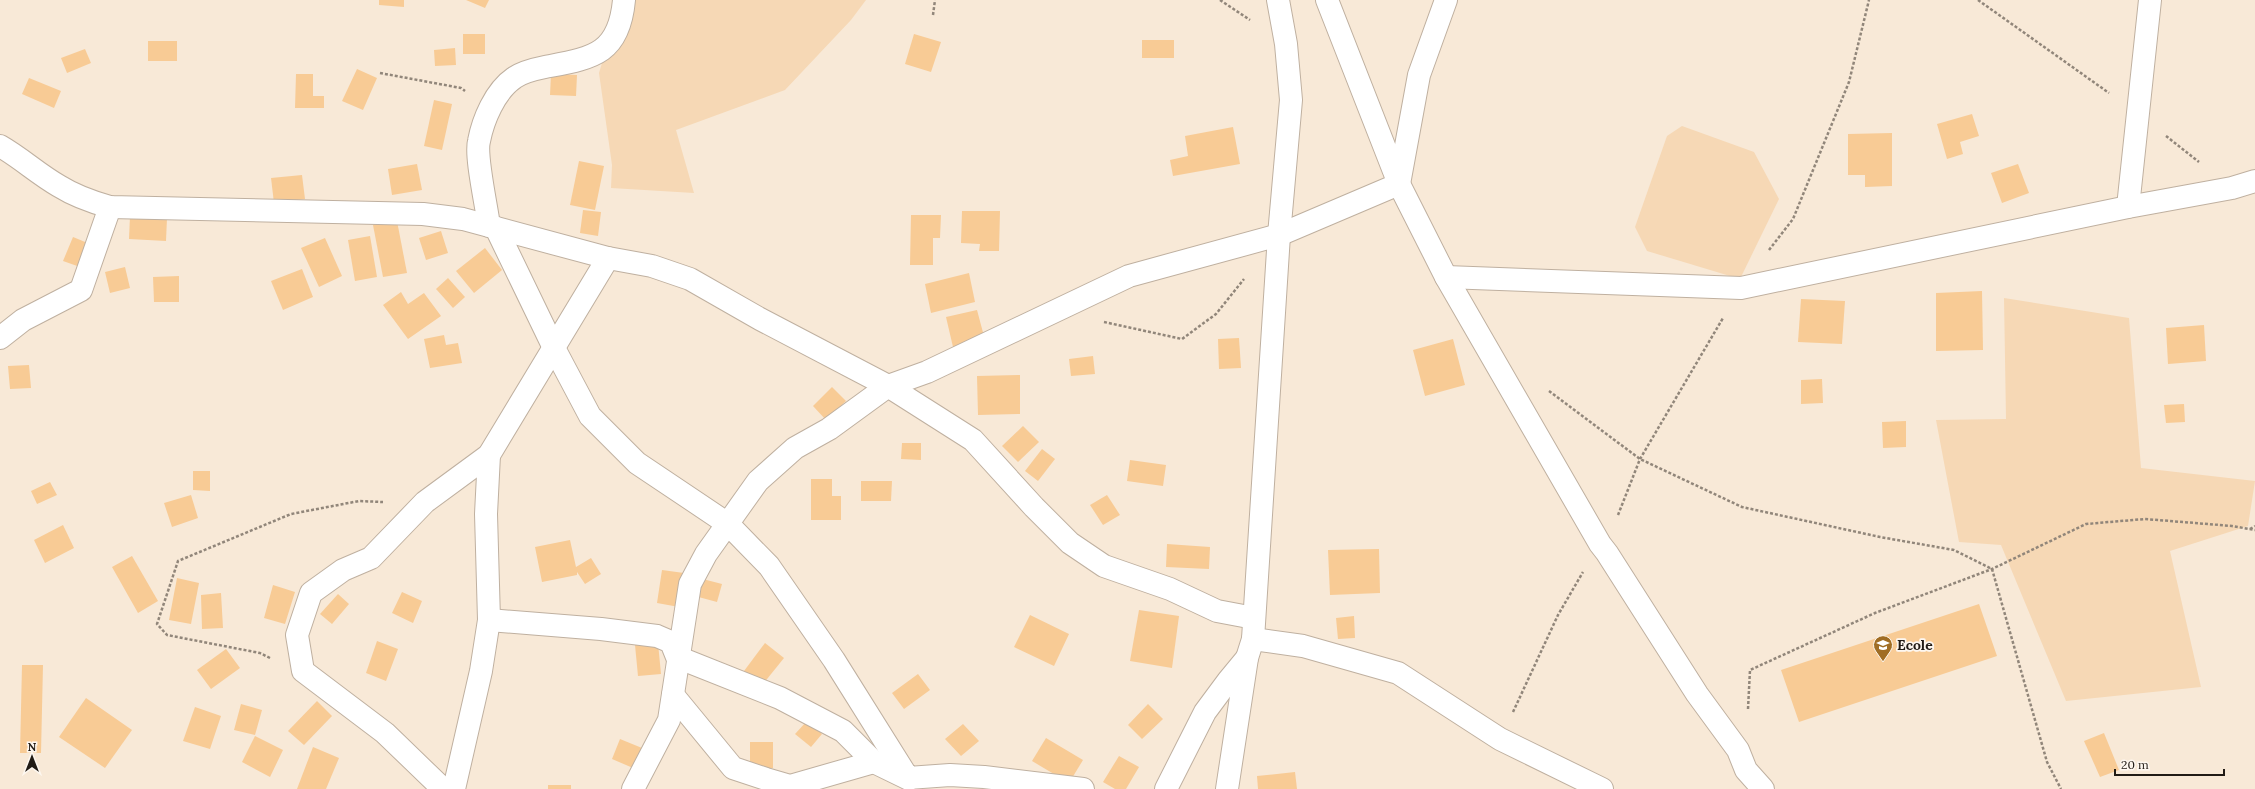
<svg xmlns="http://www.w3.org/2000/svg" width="2255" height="789" font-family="Lora,serif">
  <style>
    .green { fill: #f6d8b5 }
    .building { fill: #f8cb95 }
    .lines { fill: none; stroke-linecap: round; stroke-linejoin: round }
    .minor-casing { stroke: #bfb0a0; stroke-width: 24 }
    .path { stroke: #91867a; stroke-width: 2.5; stroke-dasharray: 3 2; stroke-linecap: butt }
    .minor { stroke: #fff; stroke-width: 22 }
    .labels { text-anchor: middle; stroke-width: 3.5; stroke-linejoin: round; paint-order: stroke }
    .poi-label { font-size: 14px; font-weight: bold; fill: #211b15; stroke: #fdf7f0; text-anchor: start }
  </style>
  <rect width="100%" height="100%" fill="#f8e9d7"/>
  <g class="green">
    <path d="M621,0H866L851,20L785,90L676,130L694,193L611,188L612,165L599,73Z"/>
    <path d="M1682,126L1754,152L1779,199L1740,279L1647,251L1635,227L1667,136Z"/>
    <path d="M2004,298L2129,318L2141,468L2255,481L2248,526L2170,551L2201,687L2066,701L2001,545L1959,542L1936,420L2006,419Z"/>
  </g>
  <g class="building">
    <path d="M379,0H404V7L379,5Z"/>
    <path d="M466,0H489L485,8Z"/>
    <rect x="463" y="34" width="22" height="20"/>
    <path d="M914,34L941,42L931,72L905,64Z"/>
    <rect x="1142" y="40" width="32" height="18"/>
    <rect x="148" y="41" width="29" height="20"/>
    <path d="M455,48L456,65L435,66L434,50Z"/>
    <path d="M85,49L91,63L67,73L61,58Z"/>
    <path d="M357,69L377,78L363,110L342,101Z"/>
    <path d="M296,74H313V96H324V108H295Z"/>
    <path d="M551,74L577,75L576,96L550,95Z"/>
    <path d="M29,78L61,91L54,108L22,94Z"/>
    <path d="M434,100L452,104L442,150L424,146Z"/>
    <path d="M1972,114L1979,136L1960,142L1963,154L1947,159L1937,124Z"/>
    <path d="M1233,127L1240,164L1173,176L1170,160L1188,156L1185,136Z"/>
    <path d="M1892,133V186L1865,187V175H1848V134Z"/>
    <path d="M579,161L604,166L595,210L570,205Z"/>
    <path d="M417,164L422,190L392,195L388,169Z"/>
    <path d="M2018,164L2029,193L2002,203L1991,173Z"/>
    <path d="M302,175L305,199L274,203L271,178Z"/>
    <path d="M583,210L601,212L598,236L580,233Z"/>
    <path d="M962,211H1000L999,251H979L980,244L961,243Z"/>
    <path d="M911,215H941L940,238H933V265H910Z"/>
    <path d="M130,216L167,218L166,241L129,239Z"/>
    <path d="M397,221L407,273L383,277L373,225Z"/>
    <path d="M441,231L448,253L426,260L419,238Z"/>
    <path d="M370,236L377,277L355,281L348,240Z"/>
    <path d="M73,237L90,244L80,267L63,261Z"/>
    <path d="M325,238L342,276L319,287L301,248Z"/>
    <path d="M485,248L502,270L474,293L456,271Z"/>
    <path d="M125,267L130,288L110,293L105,272Z"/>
    <path d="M302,269L313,297L283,310L271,281Z"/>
    <path d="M969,273L975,302L931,313L925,284Z"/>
    <path d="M179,276V302H154L153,277Z"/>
    <path d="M448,278L465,297L453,308L436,289Z"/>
    <path d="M1982,291L1983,350L1936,351V293Z"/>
    <path d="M401,292L408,304L424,293L441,316L408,339L383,305Z"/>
    <path d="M1801,299L1845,301L1842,344L1798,342Z"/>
    <path d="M977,310L985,340L953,347L946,317Z"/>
    <path d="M2204,325L2206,361L2168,364L2166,328Z"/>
    <path d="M444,335L446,345L458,343L462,363L430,368L424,339Z"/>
    <path d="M1239,338L1241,368L1219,369L1218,339Z"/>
    <path d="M1453,339L1465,385L1425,396L1413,350Z"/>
    <path d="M1093,356L1095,374L1071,376L1069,359Z"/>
    <path d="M29,365L31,388L10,389L8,366Z"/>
    <path d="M1020,375V414L978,415L977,376Z"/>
    <path d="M1822,379L1823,403L1801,404V380Z"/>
    <path d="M832,387L846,401L826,420L813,406Z"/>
    <path d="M2184,404L2185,422L2166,423L2164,405Z"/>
    <path d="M1906,421V447L1883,448L1882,422Z"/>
    <path d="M1023,426L1039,442L1018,462L1002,446Z"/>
    <path d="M902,443H921V460L901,459Z"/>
    <path d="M1042,449L1055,459L1038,481L1025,471Z"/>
    <path d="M1130,460L1166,465L1163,486L1127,481Z"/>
    <path d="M193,471H210V491L193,490Z"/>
    <path d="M811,479H832V496H841V520H811Z"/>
    <path d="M861,481H892L891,501H861Z"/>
    <path d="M50,482L57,495L37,504L31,491Z"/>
    <path d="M191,495L198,518L172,527L164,503Z"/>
    <path d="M1107,495L1120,515L1103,525L1090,505Z"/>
    <path d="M63,525L74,548L45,563L34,540Z"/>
    <path d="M570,540L576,567L591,558L601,574L585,584L577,572V575L542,582L535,547Z"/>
    <path d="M1167,544L1210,547L1209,569L1166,567Z"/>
    <path d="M1379,549L1380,593L1330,595L1328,550Z"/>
    <path d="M132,556L158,601L138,613L112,567Z"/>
    <path d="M662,570L684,573L679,607L657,603Z"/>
    <path d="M695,577L722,584L717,602L691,595Z"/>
    <path d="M177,578L199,583L191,624L169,620Z"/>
    <path d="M273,585L295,592L285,624L264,618Z"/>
    <path d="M402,592L422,601L413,623L392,613Z"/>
    <path d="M221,593L223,628L202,629L201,595Z"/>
    <path d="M338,594L349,604L332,624L320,614Z"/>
    <path d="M1979,604L1997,656L1799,722L1781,670Z"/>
    <path d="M1139,610L1179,616L1172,668L1130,661Z"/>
    <path d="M1030,615L1069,634L1054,666L1014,647Z"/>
    <path d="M1354,616L1355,638L1338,639L1336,618Z"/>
    <path d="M377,641L398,649L386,681L366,673Z"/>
    <path d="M658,643L661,674L638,676L635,645Z"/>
    <path d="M765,643L784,658L759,689L741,675Z"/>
    <path d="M226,649L240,668L211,689L197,670Z"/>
    <path d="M22,665H43L41,753H20Z"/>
    <path d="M918,674L930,690L904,709L892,693Z"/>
    <path d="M86,698L132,730L105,768L59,737Z"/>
    <path d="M317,701L332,716L304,745L288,731Z"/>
    <path d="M241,704L262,710L255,735L234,730Z"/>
    <path d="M1148,704L1163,719L1142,739L1128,725Z"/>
    <path d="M195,707L221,716L210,749L183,741Z"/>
    <path d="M807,721L822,734L811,747L795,734Z"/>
    <path d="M963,724L979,741L961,756L945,739Z"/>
    <path d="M2104,733L2119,770L2100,777L2084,741Z"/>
    <path d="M255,736L283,750L270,777L242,762Z"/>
    <path d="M1046,738L1083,760L1069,783L1032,761Z"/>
    <path d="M620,739L642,748L633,768L612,759Z"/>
    <rect x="750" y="742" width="23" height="26"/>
    <path d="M313,747L339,758L326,789H297Z"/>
    <path d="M1119,756L1139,767L1126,789H1115L1103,782Z"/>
    <path d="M1295,772L1297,789H1258L1257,776Z"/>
    <rect x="548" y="785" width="23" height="4"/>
  </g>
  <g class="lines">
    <g class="minor-casing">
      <g id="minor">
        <path d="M1327,0L1399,184L1446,277L1600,544L1607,553L1697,694L1738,750L1746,770L1763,789"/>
        <path d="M0,146C21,158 38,174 59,186C75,196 92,202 110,207L423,214L463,219L608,258L652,266L690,279L760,319L888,386L927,372L1129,276L1279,235L1399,184L1419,75L1446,0"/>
        <path d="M2128,207L2150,0"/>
        <path d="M489,226C487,208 475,156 479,141C483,120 495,91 514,78C522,72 535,69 545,67C592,58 619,55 624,0"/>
        <path d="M496,228L554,348L590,416L637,463L728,524L769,566L834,660L908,778L950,775L984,777L1083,789"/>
        <path d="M1446,277L1741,288L2128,207L2232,188L2255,181"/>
        <path d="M0,338L23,320L81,290L110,207"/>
        <path d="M489,620L601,629L657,636L671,642L677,657L780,698L843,731L874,762L909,779"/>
        <path d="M1253,639L1303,646L1398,673L1500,739L1602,789"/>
        <path d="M673,695L733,768L766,779L790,786L874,762"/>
        <path d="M443,789L385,733L303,671L297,635L311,593L343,570L371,558L425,502L489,455L608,258"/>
        <path d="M454,789L481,671L489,620L486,514L489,455"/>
        <path d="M633,789L669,720L690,584L706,554L758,481L795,448L829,429L888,386L973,440L1034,507L1070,543L1104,566L1170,589L1217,611L1254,618"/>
        <path d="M1166,789L1205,712L1228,681L1247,658"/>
        <path d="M1227,789L1247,658L1253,639L1279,235L1291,100L1286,44L1278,0"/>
      </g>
    </g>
    <g class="path">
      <path d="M1220,0L1250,20"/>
      <path d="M1978,0L2109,93"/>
      <path d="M933,15L935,0"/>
      <path d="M380,73L461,88L465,91"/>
      <path d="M2166,136L2199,162"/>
      <path d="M1769,250L1793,219L1849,82L1869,0"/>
      <path d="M1104,322L1182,339L1216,314L1244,279"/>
      <path d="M1549,391L1640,459L1742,507L1880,537L1954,550L1992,569L2047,762L2061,789"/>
      <path d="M1618,515L1640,459L1723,318"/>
      <path d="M2250,529L2255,526"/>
      <path d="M270,658L260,653L167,635L157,624L178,561L291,514L359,501L383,502"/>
      <path d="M1748,709L1750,670L1875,613L1992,569L2086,524L2145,519L2232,526L2255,530"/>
      <path d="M1513,712L1558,615L1583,572"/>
    </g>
    <use href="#minor" class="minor"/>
  </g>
  <defs>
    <g id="school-pin" transform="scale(1)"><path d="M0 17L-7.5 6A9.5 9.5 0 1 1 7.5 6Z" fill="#a06d24" stroke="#fdf7f0"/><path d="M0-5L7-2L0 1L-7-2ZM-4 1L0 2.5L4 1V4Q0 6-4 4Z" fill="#fff"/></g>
  </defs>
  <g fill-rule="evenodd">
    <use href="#school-pin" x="1883" y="645"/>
  </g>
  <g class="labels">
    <g class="poi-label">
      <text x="1897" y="650">Ecole</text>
    </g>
  </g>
  <g transform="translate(32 757)" stroke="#fdf7f0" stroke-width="3" paint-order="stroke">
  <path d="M0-3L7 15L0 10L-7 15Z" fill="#211b15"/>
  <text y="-6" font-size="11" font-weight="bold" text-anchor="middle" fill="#211b15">N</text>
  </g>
  <path d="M2115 769v6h109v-6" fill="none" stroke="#211b15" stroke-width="2"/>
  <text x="2121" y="769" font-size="12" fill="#211b15" stroke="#fdf7f0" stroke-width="3" paint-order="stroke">20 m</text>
</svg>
